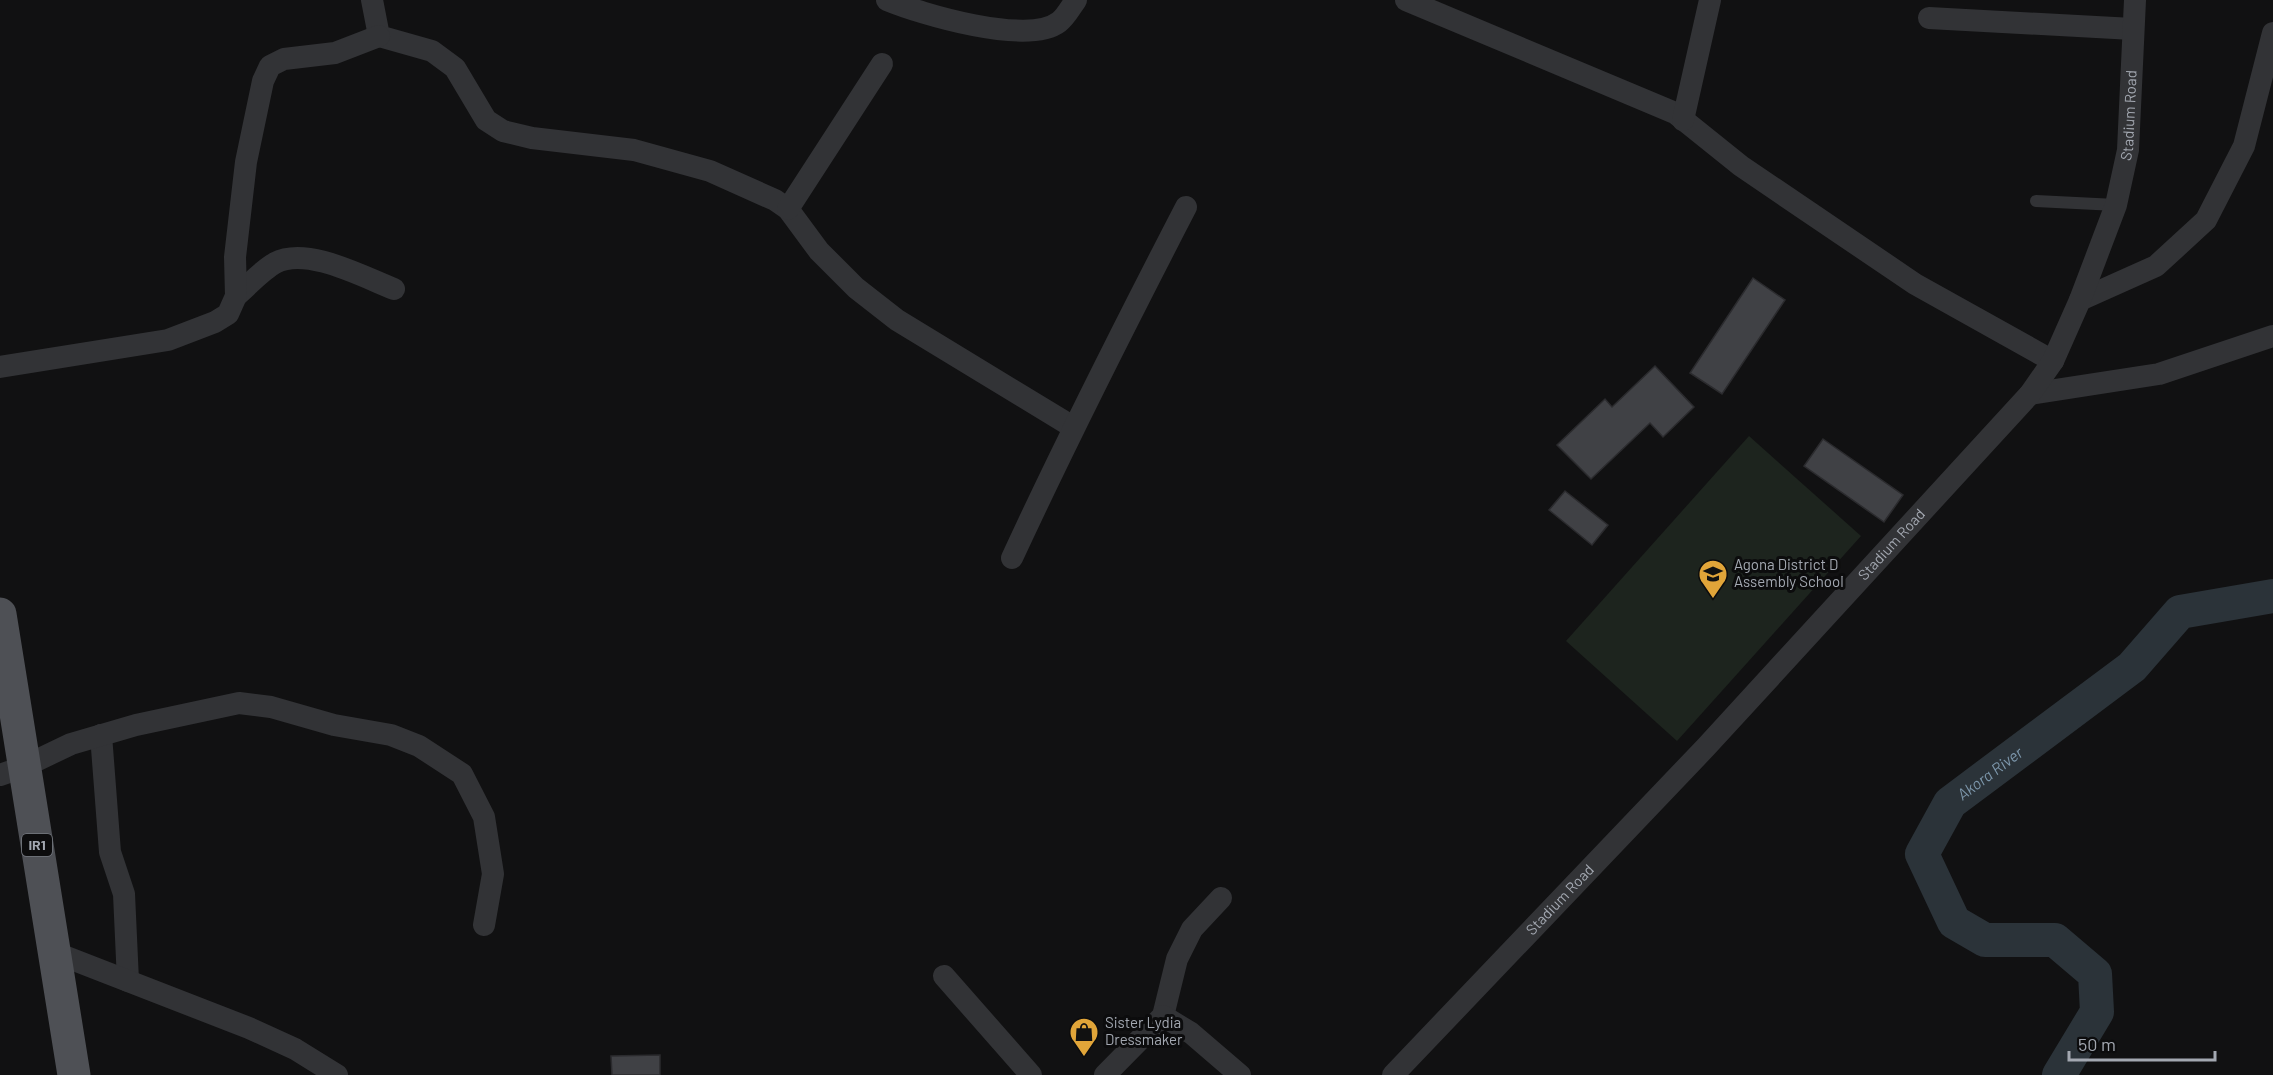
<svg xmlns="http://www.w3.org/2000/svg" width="2273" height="1075" font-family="Barlow,sans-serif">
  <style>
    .green { fill: #1d241e }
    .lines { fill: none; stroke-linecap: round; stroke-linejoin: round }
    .river { stroke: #2b3339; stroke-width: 34 }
    .building { fill: #404145; stroke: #2b2b2e; stroke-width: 1.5 }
    .lane { stroke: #323336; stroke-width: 12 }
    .street { stroke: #323336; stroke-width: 22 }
    .primary { stroke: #4e5055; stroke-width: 33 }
    .labels { text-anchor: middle; stroke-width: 6; stroke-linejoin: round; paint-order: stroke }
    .shield { fill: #0c0c0d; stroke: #767980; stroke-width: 1.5 }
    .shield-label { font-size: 14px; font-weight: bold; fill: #a3a8b1 }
    .street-label { font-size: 15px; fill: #a3a8b1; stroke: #0c0c0d }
    .poi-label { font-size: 15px; fill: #a3a8b1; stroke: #0c0c0d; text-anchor: start }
    .water-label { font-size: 16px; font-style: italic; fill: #7c96aa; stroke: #0c0c0d }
  </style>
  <rect width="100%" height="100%" fill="#111112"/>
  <path class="green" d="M1749,436L1861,536L1677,741L1566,641Z"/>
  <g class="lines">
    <path class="river" id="s1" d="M2059,1075L2097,1012L2095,974L2055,940H1985L1954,922L1922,854L1950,803L2132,667L2180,612L2273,596"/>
  </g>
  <g class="building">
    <path d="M1753,278L1785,300L1722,394L1690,373Z"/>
    <path d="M1655,366L1694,407L1663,437L1650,423L1591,479L1557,445L1605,399L1612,407Z"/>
    <path d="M1823,439L1903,495L1884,522L1804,466Z"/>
    <path d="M1565,491L1608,525L1592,545L1549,510Z"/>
    <path d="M660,1055V1075H612L611,1056Z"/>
  </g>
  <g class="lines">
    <path class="lane" d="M2036,201L2116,205"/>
    <g class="street">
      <path d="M372,0L379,36L432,51L455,68L486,120L503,131L532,138L634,150L710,171L775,200L788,209L819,251L856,288L897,320L1073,427"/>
      <path d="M887,0C921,14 1028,46 1059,22C1065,18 1071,7 1076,0"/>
      <path d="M1406,0L1675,113L1741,166L1915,284L2053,361"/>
      <path d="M1929,18L2133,29"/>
      <path d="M1683,120L1710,0"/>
      <path d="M788,209L882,64"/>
      <path d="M236,296C248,286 261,271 275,263C307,246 363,277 394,289"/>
      <path d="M2080,300L2156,266L2206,220L2244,146L2273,33"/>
      <path d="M0,367L168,340L215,322L228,314L236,296L235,257L246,162L263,81L270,66L284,59L335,53L379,36"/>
      <path d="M2030,394L2159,374L2273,336"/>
      <path d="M1012,558C1067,439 1126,323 1186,207"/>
      <path d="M101,735L110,852L124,894L128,981"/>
      <path d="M0,775L23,767L71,744L136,725L239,703L271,707L334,725L391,735L419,746L462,774L484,817L493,874L484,925"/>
      <path d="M56,953L249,1028L295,1049L337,1075"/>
      <path d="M944,976L1031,1075"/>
      <path d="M1163,1016L1177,959L1192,929L1221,898"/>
      <path d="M1105,1075L1163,1016L1191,1033L1240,1075"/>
      <path id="s2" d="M1393,1075L1706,747L2030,394L2053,361L2080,300L2116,205L2128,150L2135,0"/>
    </g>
    <path class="primary" d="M0,614L74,1075"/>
  </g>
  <defs>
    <g id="school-pin" transform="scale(1.5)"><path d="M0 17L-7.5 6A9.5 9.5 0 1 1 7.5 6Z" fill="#e1a539" stroke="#0c0c0d"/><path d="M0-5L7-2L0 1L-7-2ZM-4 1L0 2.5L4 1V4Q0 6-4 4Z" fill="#111"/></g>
    <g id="shop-pin" transform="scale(1.5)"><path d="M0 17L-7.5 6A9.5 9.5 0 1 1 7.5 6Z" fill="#e1a539" stroke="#0c0c0d"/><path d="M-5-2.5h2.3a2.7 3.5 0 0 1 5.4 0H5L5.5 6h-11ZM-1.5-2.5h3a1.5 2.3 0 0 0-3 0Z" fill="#111"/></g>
  </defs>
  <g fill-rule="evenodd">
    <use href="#school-pin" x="1713" y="574"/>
    <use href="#shop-pin" x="1084" y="1032"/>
  </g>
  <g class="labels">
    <rect class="shield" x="22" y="834" width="30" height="22" rx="4.5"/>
    <g class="shield-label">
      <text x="37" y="850">IR1</text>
    </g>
    <g class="street-label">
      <text dy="5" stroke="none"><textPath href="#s2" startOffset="1232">Stadium Road</textPath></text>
      <text dy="5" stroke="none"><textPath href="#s2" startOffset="728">Stadium Road</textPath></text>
      <text dy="5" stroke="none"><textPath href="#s2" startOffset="242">Stadium Road</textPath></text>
    </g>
    <g class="poi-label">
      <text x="1734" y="570">Agona District D<tspan x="1734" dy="17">Assembly School</tspan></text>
      <text x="1105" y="1028">Sister Lydia<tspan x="1105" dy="17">Dressmaker</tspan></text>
    </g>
    <g class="water-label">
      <text dy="6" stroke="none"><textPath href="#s1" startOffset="453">Akora River</textPath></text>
    </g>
  </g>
  <path d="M2069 1051v9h146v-9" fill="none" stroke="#a3a8b1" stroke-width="3"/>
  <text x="2078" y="1051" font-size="18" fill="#a3a8b1" stroke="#0c0c0d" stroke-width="4.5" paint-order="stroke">50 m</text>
</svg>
